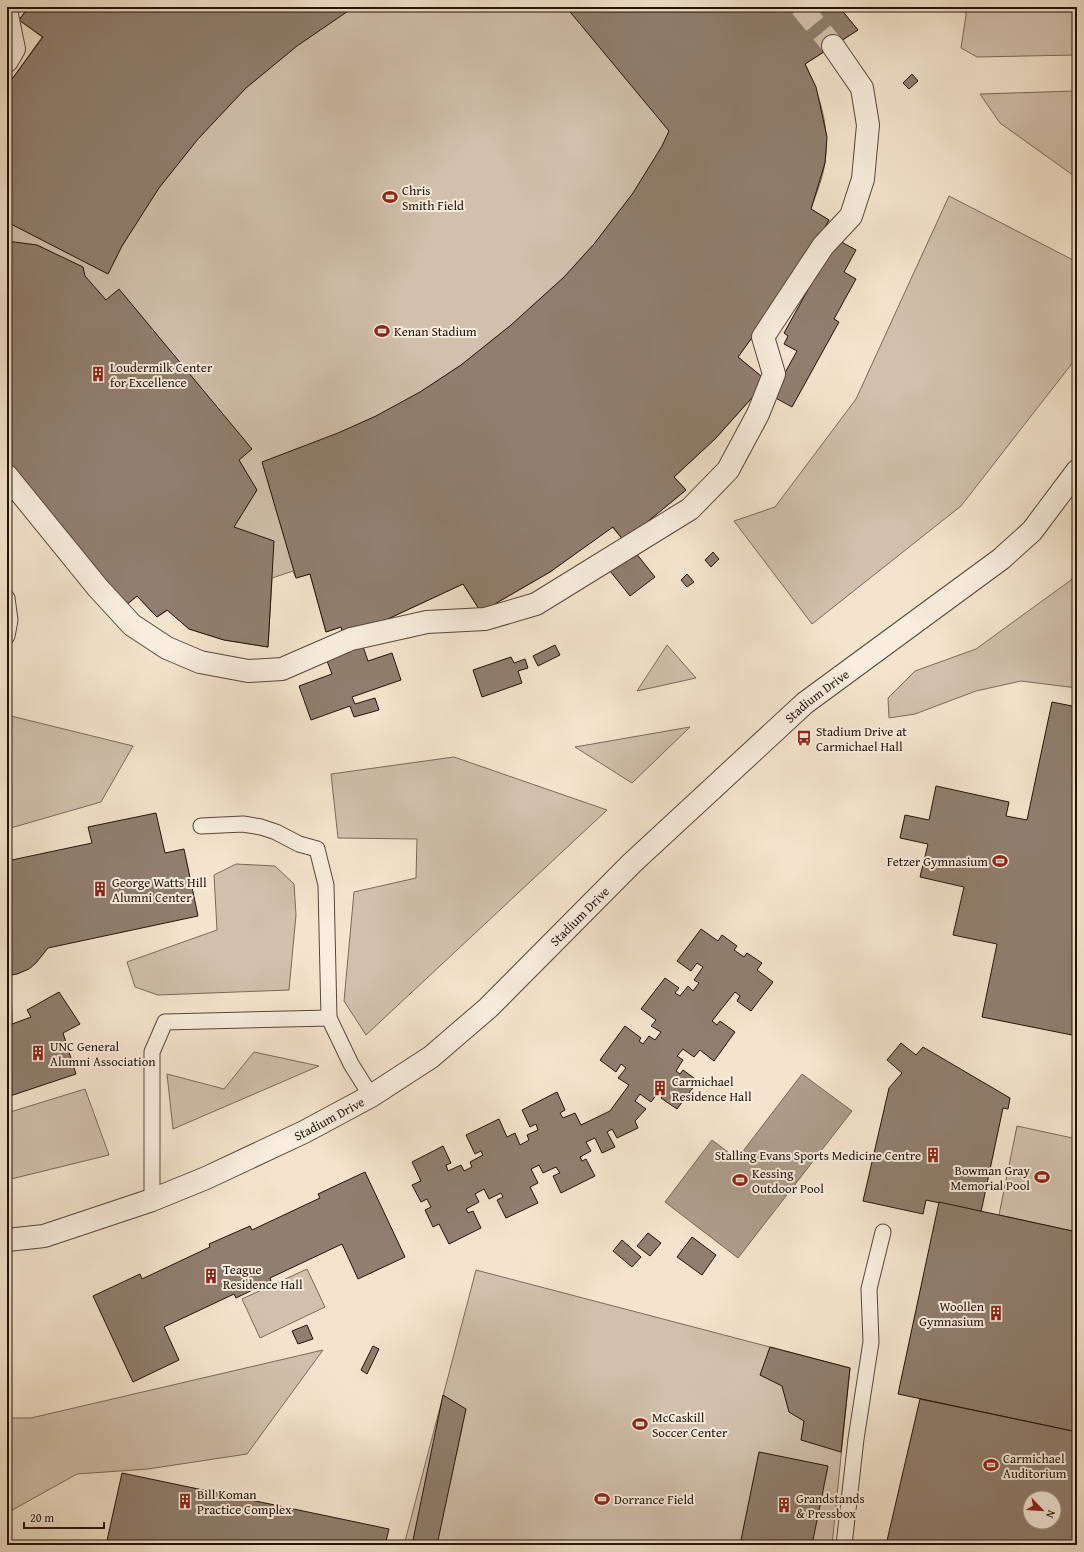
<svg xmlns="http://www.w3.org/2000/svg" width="1084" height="1552" font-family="'Gentium Book Plus',serif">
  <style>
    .green { fill: #d1c0ac; stroke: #7a695b }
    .water { fill: #ad9d8b; stroke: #766557 }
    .building { fill: #907f6f; stroke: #24120a; fill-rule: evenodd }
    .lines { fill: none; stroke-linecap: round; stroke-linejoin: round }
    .pedestrian-tunnel { stroke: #d5c4b0; stroke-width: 22; stroke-dasharray: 22 11; stroke-linecap: butt }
    .service-casing { stroke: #58463b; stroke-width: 17 }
    .pedestrian-casing { stroke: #58463b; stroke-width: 24 }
    .minor-casing { stroke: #58463b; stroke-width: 24 }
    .service { stroke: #f8edde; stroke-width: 15 }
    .pedestrian { stroke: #f8edde; stroke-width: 22 }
    .minor { stroke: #f8edde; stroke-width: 22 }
    .labels { text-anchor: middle; stroke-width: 4; stroke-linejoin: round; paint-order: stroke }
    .poi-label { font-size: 13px; fill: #24120a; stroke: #f8edde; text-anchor: start }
    .street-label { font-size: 13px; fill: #24120a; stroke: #f8edde }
  </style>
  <rect width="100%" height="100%" fill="#f4e4cd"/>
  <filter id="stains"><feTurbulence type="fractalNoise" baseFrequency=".005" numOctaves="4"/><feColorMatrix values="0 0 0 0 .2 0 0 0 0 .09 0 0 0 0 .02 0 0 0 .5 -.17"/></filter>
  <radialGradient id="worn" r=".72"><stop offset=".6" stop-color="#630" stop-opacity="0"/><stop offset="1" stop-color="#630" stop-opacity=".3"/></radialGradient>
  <g class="green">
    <path d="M22,7H839L858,30L805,64C820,95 830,128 825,162C823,178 816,194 811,209L829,220L802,268L738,357L767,381L715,439L674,477L686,490L624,541L612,527L550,572L481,612L463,584L377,624L344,636L341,627L326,632L310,574L296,578L293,571L272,578L268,647L224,640L189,629L168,610L157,617L137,596L124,607L7,464V235L12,225L7,222V86L42,37L19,20L26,10Z"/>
    <path d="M965,7H1077V55L977,57L961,48L966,15Z"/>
    <path d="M1077,91V178L1000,123L980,94Z"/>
    <path d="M949,196L1077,262V357L961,506L812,624L734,521L775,507L856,399Z"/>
    <path d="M1077,572V688L1021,681L976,691L915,714L889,718L888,698L915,671L976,649L1071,580Z"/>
    <path d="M667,645L696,678L637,691Z"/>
    <path d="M7,715L133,746L101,802L7,829Z"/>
    <path d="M690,727L632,783L575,747Z"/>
    <path d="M454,757L607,810L366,1035L344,1001L354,892L416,878L417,839L338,838L331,774Z"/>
    <path d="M236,864L275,866L294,884L296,915L289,990L158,995L135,987L127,962L217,930L214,875Z"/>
    <path d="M254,1052L319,1066L173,1129L167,1074L224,1089Z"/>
    <path d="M85,1089L109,1155L7,1180V1113Z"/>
    <path d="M1017,1126L1077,1139V1232L999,1215Z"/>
    <path d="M307,1269L325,1307L260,1338L242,1299Z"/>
    <path d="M476,1270L850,1368L832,1545H404Z"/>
    <path d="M323,1350L247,1454L148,1469L77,1474L7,1513V1418H31Z"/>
  </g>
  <path class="water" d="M802,1074L852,1111L738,1258L665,1202L712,1140L737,1159Z"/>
  <g class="building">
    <path d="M29,7H354L297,46L246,88L198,139L159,188L122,246L108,274L7,222V86L43,37L19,20Z"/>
    <path d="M566,7H839L858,30L805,64L816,87L827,137L825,163L811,209L829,220L802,268L738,357L767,381L715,439L674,477L686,490L624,541L613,527L550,572L481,612L463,584L377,624L344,636L341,627L326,632L310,574L296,578L262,462L338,433L376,416L420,392L461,365L511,325L564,277L594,244L633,193L662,146L669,131Z"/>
    <path d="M912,74L918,81L909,89L903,83Z"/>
    <path d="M836,239L856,250L844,272L856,279L834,319L839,322L792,407L772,396L797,351L784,344L788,336L784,333Z"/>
    <path d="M7,241L37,245L83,267L85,276L106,300L119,289L252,449L239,460L257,490L234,527L274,541L268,647L224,640L189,629L167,610L157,617L137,596L124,607L7,464Z"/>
    <path d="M635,552L655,577L630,596L610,571Z"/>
    <path d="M713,552L719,559L711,567L705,560Z"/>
    <path d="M687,574L694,582L687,587L681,580Z"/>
    <path d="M361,641L368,661L392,653L401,680L352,697L355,704L375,698L379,710L354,717L350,706L311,720L299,686L332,674L324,653Z"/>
    <path d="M555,645L560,655L538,666L533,656Z"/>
    <path d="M511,657L514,663L525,659L528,668L518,671L522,683L482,697L473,670Z"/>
    <path d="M1052,702L1077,707V1036L982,1017L997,944L953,935L964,887L920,877L928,844L900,838L905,815L929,820L936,786L1009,802L1006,816L1027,820Z"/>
    <path d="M156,813L165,853L184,849L198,916L48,948L36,963L29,969L17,974L11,975V979L7,978V861L92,843L88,827Z"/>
    <path d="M701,929L718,941L722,935L737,946L734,950L744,957L747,953L762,963L757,970L773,982L751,1011L737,1001L740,996L735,992L712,1021L717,1025L720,1021L735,1032L714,1061L700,1050L694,1057L683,1049L677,1056L683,1060L676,1071L680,1074L683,1070L698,1081L677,1109L661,1098L664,1093L660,1090L651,1102L640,1094L635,1101L646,1109L635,1121L638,1128L617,1138L612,1129L607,1132L615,1147L602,1153L595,1138L586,1142L591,1151L580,1157L582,1161L586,1159L595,1176L561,1193L553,1176L560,1173L556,1167L543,1173L539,1165L531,1169L538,1183L530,1187L538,1203L506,1218L497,1200L503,1197L501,1193L489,1199L484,1189L475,1194L479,1202L466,1209L468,1213L473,1211L481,1228L449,1244L439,1224L433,1227L425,1210L431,1207L427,1199L421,1202L412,1185L421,1181L412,1162L443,1146L451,1163L446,1165L448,1171L461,1165L464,1171L472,1167L470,1162L483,1155L481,1151L475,1154L466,1135L499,1119L507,1137L515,1133L520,1145L529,1140L527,1135L538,1130L536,1124L530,1127L522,1110L557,1092L565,1110L560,1113L563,1118L575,1113L581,1125L610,1111L629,1085L618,1078L626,1068L621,1064L616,1072L600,1060L625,1026L641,1038L639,1041L643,1044L649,1036L655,1040L661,1032L651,1026L656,1020L641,1009L665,978L679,988L675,993L680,996L688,986L693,991L699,983L694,980L703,967L697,963L691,971L677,961Z"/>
    <path d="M7,978L11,979L12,1024L7,1026Z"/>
    <path d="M59,992L80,1024L63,1033L76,1074L7,1097V1026L31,1017L27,1010Z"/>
    <path d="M901,1043L916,1055L923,1047L1010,1098L1008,1109L1003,1108L981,1212L926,1200L923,1214L863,1201L889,1088L902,1073L887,1060Z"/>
    <path d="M365,1172L405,1257L358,1279L342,1244L270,1278L271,1281L236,1298L234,1294L164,1327L179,1360L133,1382L93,1296L140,1274L142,1279L210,1247L209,1244L250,1226L252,1230L320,1198L318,1194Z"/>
    <path d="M939,1202L1077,1232V1432L898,1394Z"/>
    <path d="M648,1233L661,1243L650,1256L637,1246Z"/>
    <path d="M692,1237L716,1255L702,1275L677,1257Z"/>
    <path d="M622,1240L641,1257L632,1267L613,1251Z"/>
    <path d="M7,1306H8L9,1399H7Z"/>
    <path d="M307,1325L313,1339L298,1344L292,1331Z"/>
    <path d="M373,1346L379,1349L367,1374L361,1370Z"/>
    <path d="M770,1347L850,1368L841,1452L801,1440L804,1421L789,1412L782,1386L760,1375Z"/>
    <path d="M443,1395L466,1409L437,1545H412Z"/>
    <path d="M920,1399L1077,1432V1545H886ZM1030,1498H1054V1522H1030Z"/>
    <path d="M759,1452L828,1466L812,1545H740Z"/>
    <path d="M122,1473L389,1529L385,1545H106Z"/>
  </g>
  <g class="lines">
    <path class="pedestrian-tunnel" d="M801,7L833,46"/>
    <g class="service-casing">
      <g id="service">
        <path d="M7,598L10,620L7,636"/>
        <path d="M201,826L243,824L261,827L276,832L299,844L317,849L326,885L329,1018"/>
        <path d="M152,1200V1052L165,1022L329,1018L351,1064L371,1096"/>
        <path d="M844,1545L856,1439L871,1342L869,1289L883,1232"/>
      </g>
    </g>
    <g class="pedestrian-casing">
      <g id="pedestrian">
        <path d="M7,15L14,49L7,61"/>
        <path d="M7,476L98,588L132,625L167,648L200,662L248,671L282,669L351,639L427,622L485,619L536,604L690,509L728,470L758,414L774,374L763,337L823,246L851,216L863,179L868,125L862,88L833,46"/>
      </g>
    </g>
    <g class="minor-casing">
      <g id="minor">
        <path id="s1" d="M7,1240L44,1236L152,1200L206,1178L304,1132L371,1096L431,1057L488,1008L632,863L805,703L1001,559L1032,531L1077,471"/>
      </g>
    </g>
    <use href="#service" class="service"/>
    <use href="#pedestrian" class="pedestrian"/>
    <use href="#minor" class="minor"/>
  </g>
  <defs>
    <g id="stadium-bare" transform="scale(1.2)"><path d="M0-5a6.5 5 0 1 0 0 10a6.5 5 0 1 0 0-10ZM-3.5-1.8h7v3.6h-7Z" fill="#8f2418" stroke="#f8edde" stroke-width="2.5" paint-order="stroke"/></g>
    <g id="building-bare" transform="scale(1.2)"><path d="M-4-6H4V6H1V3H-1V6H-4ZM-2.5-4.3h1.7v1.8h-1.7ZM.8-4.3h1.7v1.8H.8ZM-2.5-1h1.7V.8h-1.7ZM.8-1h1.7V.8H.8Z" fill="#8f2418" stroke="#f8edde" stroke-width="2.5" paint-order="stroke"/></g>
    <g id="bus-bare" transform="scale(1.2)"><path d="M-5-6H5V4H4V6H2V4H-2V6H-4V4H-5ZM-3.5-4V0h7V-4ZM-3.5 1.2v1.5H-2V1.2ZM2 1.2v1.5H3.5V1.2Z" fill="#8f2418" stroke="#f8edde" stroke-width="2.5" paint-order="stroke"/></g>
  </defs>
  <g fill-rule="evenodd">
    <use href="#stadium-bare" x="390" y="197"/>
    <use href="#stadium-bare" x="382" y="331"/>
    <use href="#building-bare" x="98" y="374"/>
    <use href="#bus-bare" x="804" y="738"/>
    <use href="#stadium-bare" x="1000" y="861"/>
    <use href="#building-bare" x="100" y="889"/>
    <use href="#building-bare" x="38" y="1053"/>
    <use href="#building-bare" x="660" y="1088"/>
    <use href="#building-bare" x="933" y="1155"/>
    <use href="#stadium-bare" x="1042" y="1177"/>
    <use href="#stadium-bare" x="740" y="1180"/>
    <use href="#building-bare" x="211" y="1276"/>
    <use href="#building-bare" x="996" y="1313"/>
    <use href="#stadium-bare" x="640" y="1424"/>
    <use href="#stadium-bare" x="991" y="1465"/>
    <use href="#stadium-bare" x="602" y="1499"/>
    <use href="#building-bare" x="185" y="1501"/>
    <use href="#building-bare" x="784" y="1505"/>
  </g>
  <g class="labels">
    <g class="poi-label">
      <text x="402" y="195">Chris<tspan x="402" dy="15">Smith Field</tspan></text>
      <text x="394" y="336">Kenan Stadium</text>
      <text x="110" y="372">Loudermilk Center<tspan x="110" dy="15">for Excellence</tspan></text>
      <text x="816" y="736">Stadium Drive at<tspan x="816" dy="15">Carmichael Hall</tspan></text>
      <text x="988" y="866" text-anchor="end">Fetzer Gymnasium</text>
      <text x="112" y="887">George Watts Hill<tspan x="112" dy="15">Alumni Center</tspan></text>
      <text x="50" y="1051">UNC General<tspan x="50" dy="15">Alumni Association</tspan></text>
      <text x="672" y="1086">Carmichael<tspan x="672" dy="15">Residence Hall</tspan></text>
      <text x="921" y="1160" text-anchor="end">Stalling Evans Sports Medicine Centre</text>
      <text x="1030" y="1175" text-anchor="end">Bowman Gray<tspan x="1030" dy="15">Memorial Pool</tspan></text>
      <text x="752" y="1178">Kessing<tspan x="752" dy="15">Outdoor Pool</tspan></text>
      <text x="223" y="1274">Teague<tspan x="223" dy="15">Residence Hall</tspan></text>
      <text x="984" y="1311" text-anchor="end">Woollen<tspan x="984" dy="15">Gymnasium</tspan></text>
      <text x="652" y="1422">McCaskill<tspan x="652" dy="15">Soccer Center</tspan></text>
      <text x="1003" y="1463">Carmichael<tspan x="1003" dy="15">Auditorium</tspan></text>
      <text x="197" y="1499">Bill Koman<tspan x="197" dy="15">Practice Complex</tspan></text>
      <text x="796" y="1503">Grandstands<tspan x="796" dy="15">&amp; Pressbox</tspan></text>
      <text x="614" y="1504">Dorrance Field</text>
    </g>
    <g class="street-label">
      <text dy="5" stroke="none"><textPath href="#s1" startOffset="994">Stadium Drive</textPath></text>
      <text dy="5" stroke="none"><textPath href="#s1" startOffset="670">Stadium Drive</textPath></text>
      <text dy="5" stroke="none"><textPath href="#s1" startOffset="346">Stadium Drive</textPath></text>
    </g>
  </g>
  <rect width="1084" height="1552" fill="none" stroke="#f4e4cd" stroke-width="24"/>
  <rect x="8" y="8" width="1068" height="1536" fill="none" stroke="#24120a" stroke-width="2"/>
  <rect x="12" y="12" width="1060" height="1528" fill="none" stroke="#24120a"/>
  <g transform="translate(1042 1510) rotate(115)"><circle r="19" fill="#f8edde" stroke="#a39589"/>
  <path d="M0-3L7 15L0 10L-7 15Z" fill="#8f2418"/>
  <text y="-6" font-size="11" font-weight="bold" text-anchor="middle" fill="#24120a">N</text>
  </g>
  <path d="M24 1522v6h80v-6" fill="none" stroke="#24120a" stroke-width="2"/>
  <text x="30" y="1522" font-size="12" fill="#24120a" stroke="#f8edde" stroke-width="3" paint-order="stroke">20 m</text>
  <rect width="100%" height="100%" filter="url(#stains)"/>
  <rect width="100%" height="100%" fill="url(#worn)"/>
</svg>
